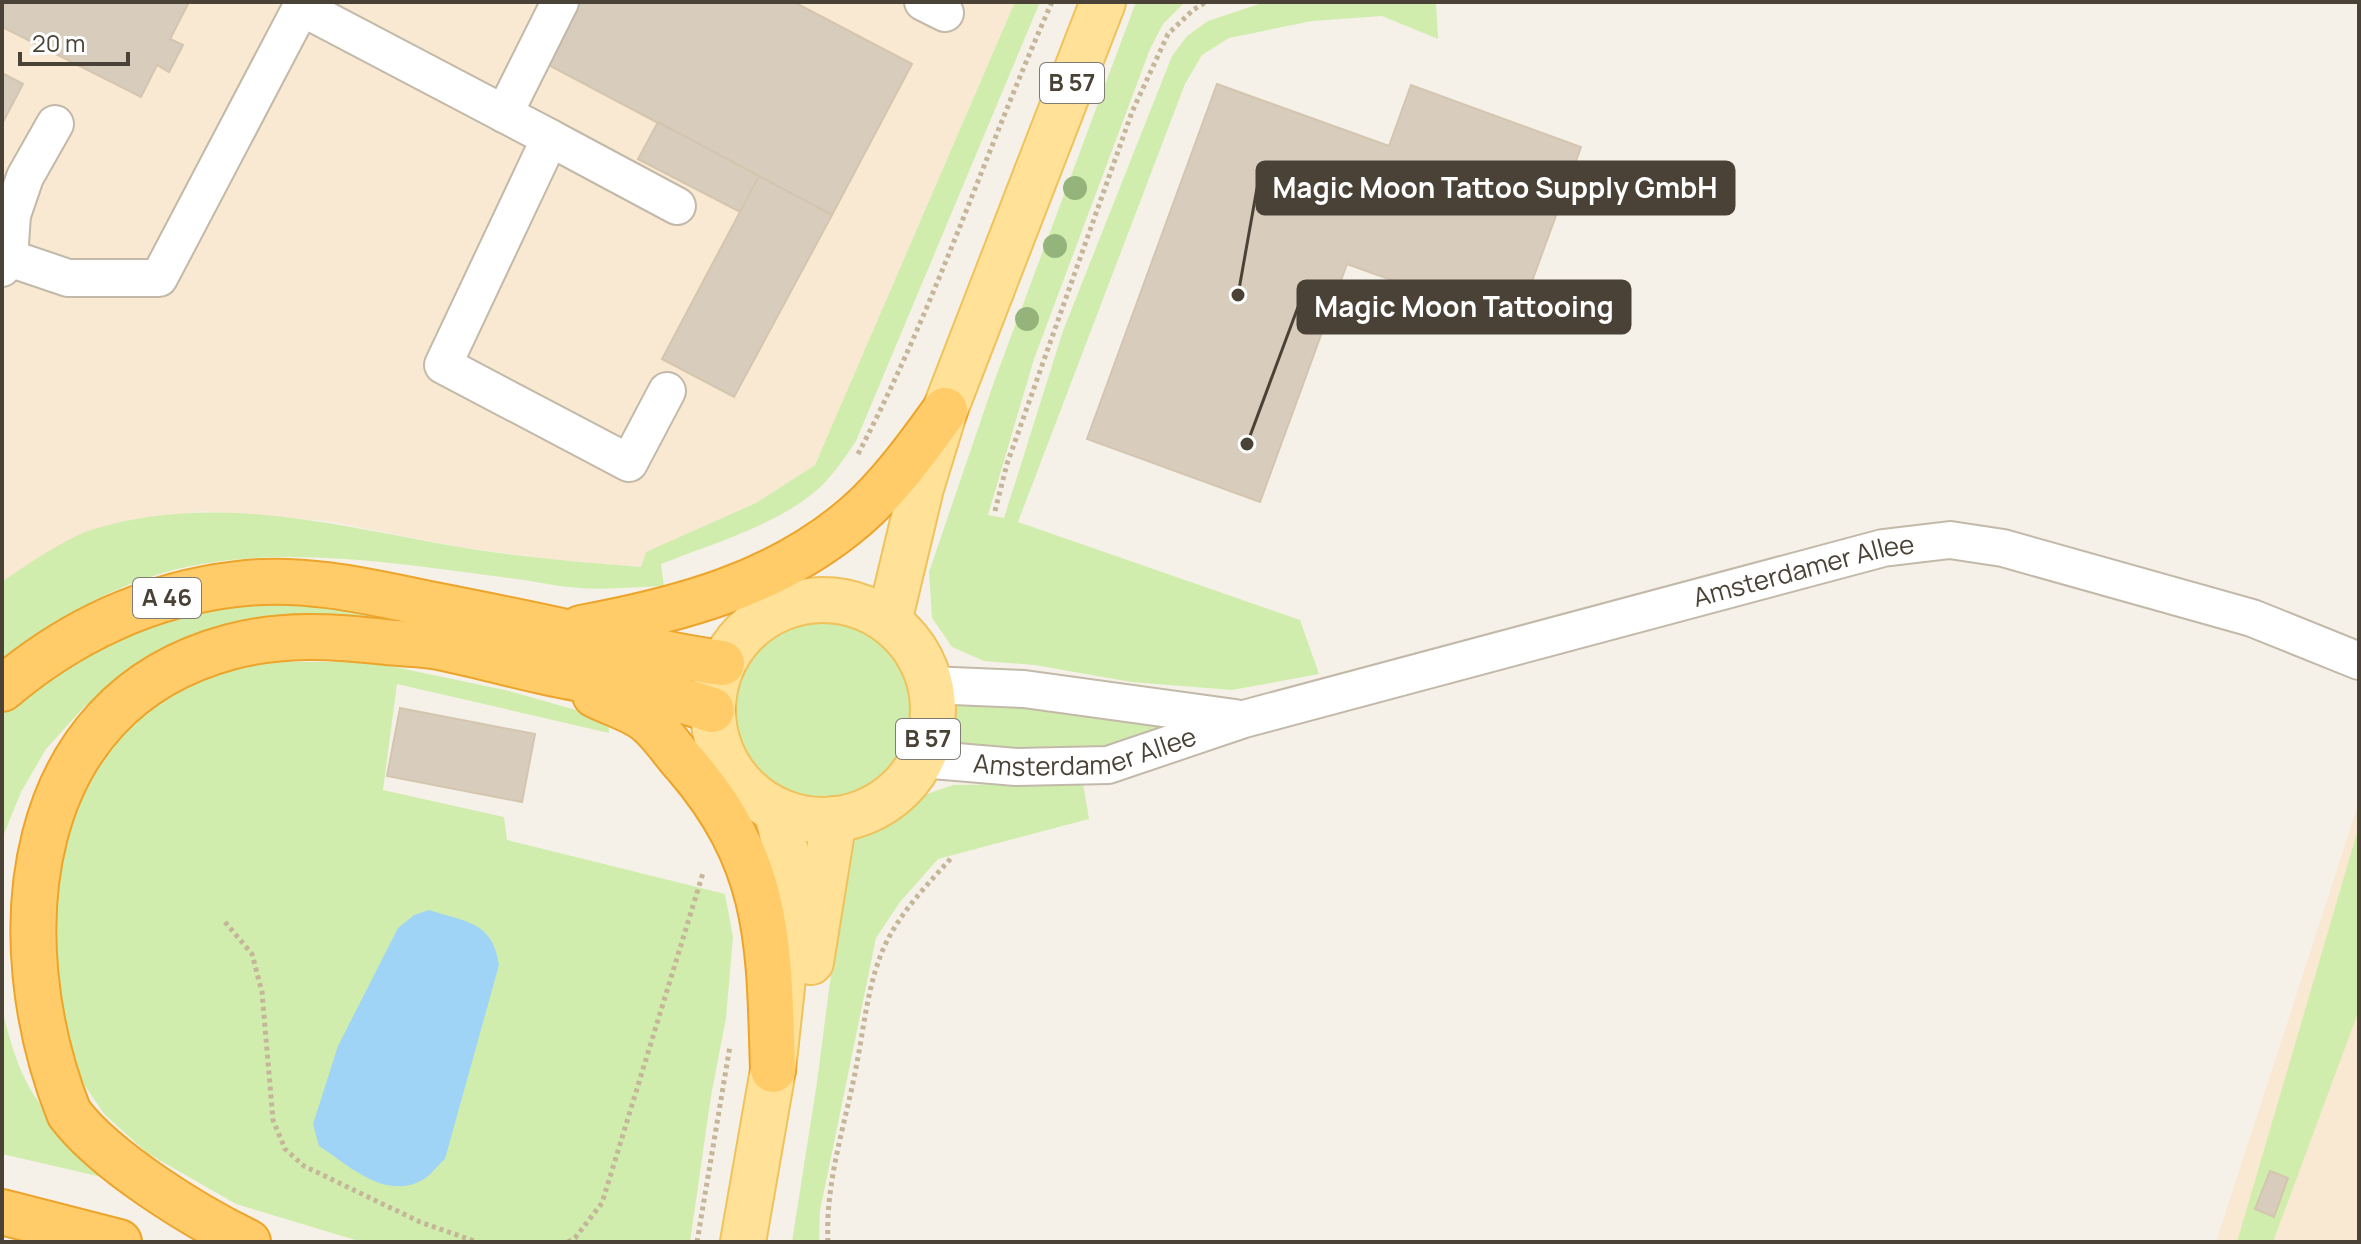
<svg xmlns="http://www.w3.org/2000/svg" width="2361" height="1244" font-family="Manrope,sans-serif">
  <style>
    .commercial { fill: #f9e8d2 }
    .green { fill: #d1edad }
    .water { fill: #9fd4f7 }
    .building { fill: #d8cdbc; stroke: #d4c5af; stroke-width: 2 }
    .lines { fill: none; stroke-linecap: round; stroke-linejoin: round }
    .minor-casing { stroke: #c2b9a9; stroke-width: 40 }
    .major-casing { stroke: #efc25c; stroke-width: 48 }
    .highway-casing { stroke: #eca42b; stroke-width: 48 }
    .path { stroke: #c5b599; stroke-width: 5; stroke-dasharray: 4 4; stroke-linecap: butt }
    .minor { stroke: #fff; stroke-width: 36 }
    .major { stroke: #ffe197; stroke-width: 44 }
    .highway { stroke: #ffcc69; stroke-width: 44 }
    .tree { fill: #95b47c }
    .labels { text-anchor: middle; stroke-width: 6; stroke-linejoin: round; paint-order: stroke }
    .shield { fill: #fff; stroke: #807b72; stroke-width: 2 }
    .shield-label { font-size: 24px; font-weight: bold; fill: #4a4236 }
    .street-label { font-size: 26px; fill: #4a4236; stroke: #fff }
    .leader { fill: none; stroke: #4a4236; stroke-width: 3 }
    .callout-dot { fill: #4a4236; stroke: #fff; stroke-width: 3 }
    .callout { fill: #4a4236; stroke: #4a4236; stroke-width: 3 }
    .callout-label { font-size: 28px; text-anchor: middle; font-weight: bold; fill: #fff }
  </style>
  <rect width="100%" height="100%" fill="#f5f1e8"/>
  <g class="commercial">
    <path d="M2,2H1015L815,465L756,503L647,552L641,567L556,560L459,547L327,521L202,511L90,530L2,582Z"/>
    <path d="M2359,802V1242H2216Z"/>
  </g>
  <g class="green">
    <path d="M1015,2H1040L856,441C847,454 838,468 827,480C789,522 713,543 661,564L664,586C636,587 607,590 579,588C561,587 543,583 525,580C407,566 265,538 150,577C95,595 48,626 2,660V582C23,567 68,537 91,530C214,491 337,526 459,547C519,557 580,562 641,567L646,552L756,503L815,465Z"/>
    <path d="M1136,2H1185L1163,24L1150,49L1034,359L988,515L1004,518L1063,331L1172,56L1187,36L1208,21L1265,2H1436L1438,39L1382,16L1312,21L1229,38L1202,55L1185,84L1018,522L1300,620L1319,674L1232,690L1131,682L1035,665L984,661L952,647L932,618L929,572L994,382Z"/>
    <path d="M324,594L487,625L395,628L132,673L84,707L46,749L21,792L2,839V711L34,679L157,613Z"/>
    <circle cx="824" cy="711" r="90"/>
    <path d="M278,662H371L505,690L608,719L609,733L397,684L383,790L504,817L507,840L725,894L733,937L726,1018L711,1096L690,1242H362L236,1204L147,1153L105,1115L78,1076L51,1024L60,818L107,742L170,695L225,668Z"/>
    <path d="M957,700L1189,723L1105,750L1059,754L948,746Z"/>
    <path d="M1083,783L1089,819L938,859L900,902L876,938L820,1211L819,1242H792L817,1082L844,874L850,850L860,831L918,797L953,785Z"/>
    <path d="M2359,826V1010L2273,1242H2237Z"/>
    <path d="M2,1008C11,1048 24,1091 54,1120C78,1143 106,1163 132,1184L2,1154Z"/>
  </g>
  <path class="water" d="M429,910C465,922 493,921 499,965L445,1159C439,1164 433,1172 427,1177C388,1204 350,1166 319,1146L313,1124L338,1046L398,928L414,915Z"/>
  <g class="building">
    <path d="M2,2H189L170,39L183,45L169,72L157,65L141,97L2,27Z"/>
    <path d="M575,2H794L912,64L832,215L543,62Z"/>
    <path d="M2,73L23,84L2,124Z"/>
    <path d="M1217,84L1389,146L1411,85L1581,147L1516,325L1347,264L1260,502L1087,439Z"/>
    <path d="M658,122L759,176L740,212L638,159Z"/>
    <path d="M759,176L832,215L734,397L662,359Z"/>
    <path d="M400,708L535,734L522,802L387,776Z"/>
    <path d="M2270,1171L2288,1178L2274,1217L2255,1209Z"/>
  </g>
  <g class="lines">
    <g class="minor-casing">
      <g id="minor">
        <path d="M923,2L945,13"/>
        <path d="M301,7L550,138L443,365L629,463L667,391"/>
        <path d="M504,114L560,2"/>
        <path d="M550,138L677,206"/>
        <path d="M9,258L12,215L25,177L55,124"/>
        <path d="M2,268L9,258L68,278H159L304,2"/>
        <path d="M929,685L1024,689L1235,718"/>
        <path id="s1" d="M921,759L1016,767L1108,765L1244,719L1883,548L1950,540L2003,548L2252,618L2359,661"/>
      </g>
    </g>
    <g class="major-casing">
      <g id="major">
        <circle cx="823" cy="710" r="110"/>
        <path d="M889,622L921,488L945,410L1103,2"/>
        <path d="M811,962L834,819"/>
        <path d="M743,1242L773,1070L790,914L788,862L777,811"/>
      </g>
    </g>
    <g class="highway-casing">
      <g id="highway">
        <path d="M581,628C679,610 777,584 855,517C888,489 920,445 945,410"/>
        <path d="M2,689C69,632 149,594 237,584C300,576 363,590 424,603C470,612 516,621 561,631C615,642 667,656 722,663"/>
        <path d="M595,695C611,703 631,709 645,719C660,730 673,751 686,765C772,865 769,946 773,1070"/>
        <path d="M2,1212L119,1242"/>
        <path d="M248,1242C194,1216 105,1161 69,1113C0,939 20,703 230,647C282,633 333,636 386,642C405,644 426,644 444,648C479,655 512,665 546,672C602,684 658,691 712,710"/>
      </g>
    </g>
    <g class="path">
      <path d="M858,454C935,308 985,152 1052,2"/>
      <path d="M995,511L1007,464L1132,112L1168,34L1193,10L1206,2"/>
      <path d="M225,922L252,954L262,992L273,1120L285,1149L304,1166L420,1222L477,1242"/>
      <path d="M568,1242L575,1238L602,1203L703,873"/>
      <path d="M697,1242L730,1046"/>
      <path d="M828,1242C825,1183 845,1125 856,1068C864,1028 868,980 886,943C902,910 929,883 953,856"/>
    </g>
    <use href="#minor" class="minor"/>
    <use href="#major" class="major"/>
    <use href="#highway" class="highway"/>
  </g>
  <g class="tree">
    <circle cx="1075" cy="188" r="12"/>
    <circle cx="1055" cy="246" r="12"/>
    <circle cx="1027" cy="319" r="12"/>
  </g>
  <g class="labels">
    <g class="shield">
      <rect x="1040" y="63" width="64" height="40" rx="6"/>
      <rect x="133" y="578" width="68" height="40" rx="6"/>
      <rect x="896" y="719" width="64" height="40" rx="6"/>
    </g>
    <g class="shield-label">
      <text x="1072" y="91">B 57</text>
      <text x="167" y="606">A 46</text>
      <text x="928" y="747">B 57</text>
    </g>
    <g class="street-label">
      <text dy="9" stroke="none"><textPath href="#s1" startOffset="910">Amsterdamer Allee</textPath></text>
      <text dy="9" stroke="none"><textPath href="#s1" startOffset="166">Amsterdamer Allee</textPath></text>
    </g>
  </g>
  <path class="leader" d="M1238 295L1257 188M1247 444L1298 307"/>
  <g class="callout-dot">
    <circle cx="1238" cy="295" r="8"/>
    <circle cx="1247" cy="444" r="8"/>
  </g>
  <g class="callout">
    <rect x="1257" y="162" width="477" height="52" rx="8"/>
    <rect x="1298" y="281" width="332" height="52" rx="8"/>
  </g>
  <g class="callout-label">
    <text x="1495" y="198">Magic Moon Tattoo Supply GmbH</text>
    <text x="1464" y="317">Magic Moon Tattooing</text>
  </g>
  <rect width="2361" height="1244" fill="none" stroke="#4a4236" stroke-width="8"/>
  <path d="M20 52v12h108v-12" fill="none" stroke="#4a4236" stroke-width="4"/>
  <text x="32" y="52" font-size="24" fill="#4a4236" stroke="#ffffff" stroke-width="6" paint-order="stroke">20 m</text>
</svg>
